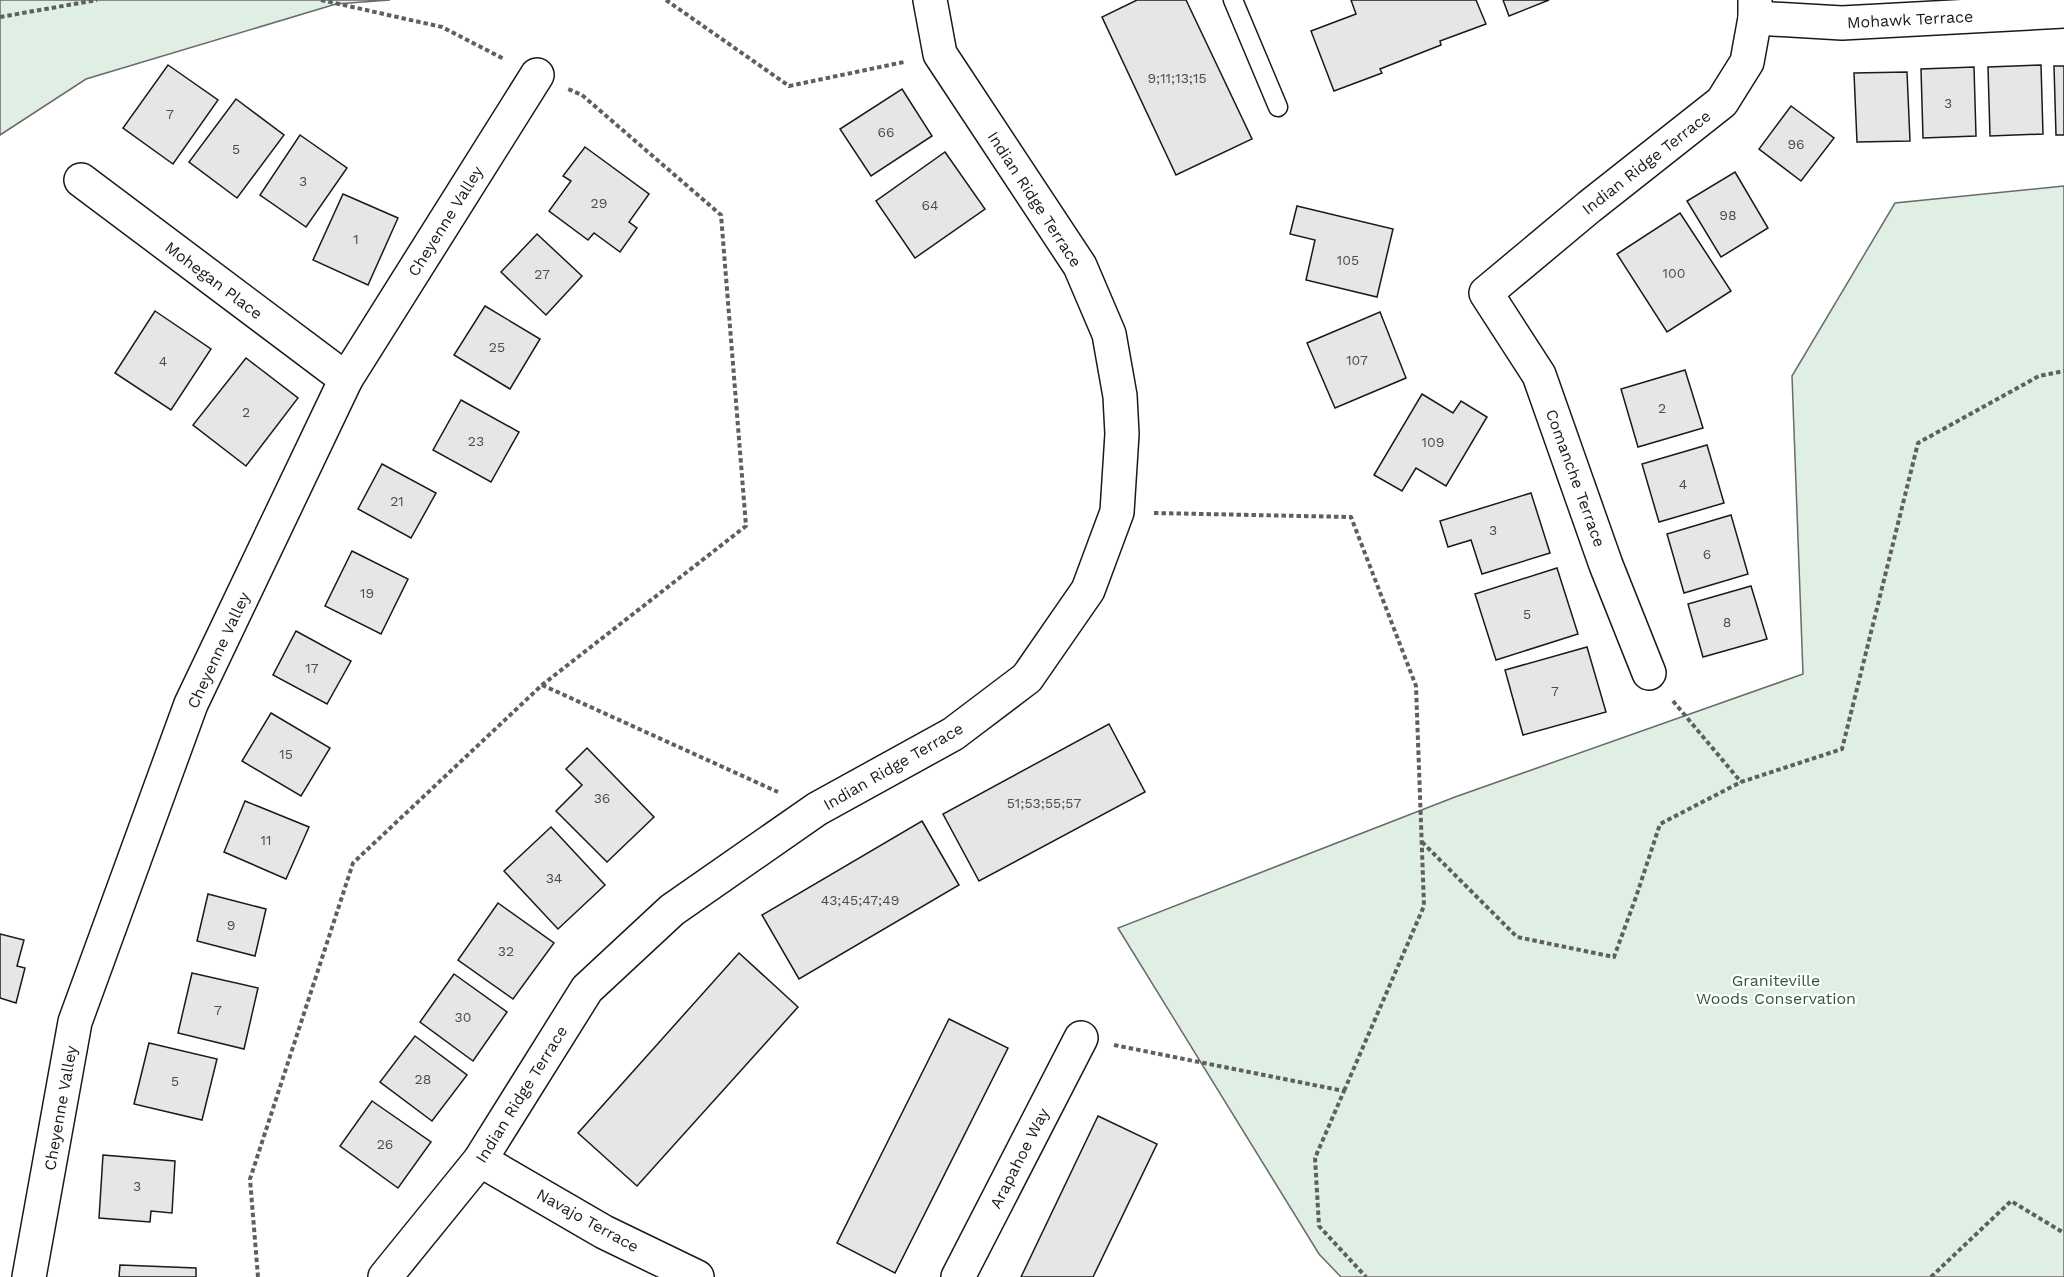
<svg xmlns="http://www.w3.org/2000/svg" width="2064" height="1277" font-family="'Work Sans',sans-serif">
  <style>
    .green { fill: #e0efe3; stroke: #6a6a6a; stroke-width: 1.5 }
    .building { fill: #e6e6e6; stroke: #1a1a1a; stroke-width: 1.5 }
    .lines { fill: none; stroke-linecap: round; stroke-linejoin: round }
    .lane-casing { stroke: #1a1a1a; stroke-width: 21 }
    .street-casing { stroke: #1a1a1a; stroke-width: 36 }
    .path { stroke: #5f5f5f; stroke-width: 4; stroke-dasharray: 4.5 3; stroke-linecap: butt }
    .lane { stroke: #fff; stroke-width: 18 }
    .street { stroke: #fff; stroke-width: 33 }
    .labels { text-anchor: middle; stroke-width: 4.5; stroke-linejoin: round; paint-order: stroke }
    .number-label { font-size: 14px; fill: #4d4d4d }
    .street-label { font-size: 16px; fill: #1a1a1a; stroke: #fff }
    .park-label { font-size: 16px; fill: #2b5a34; stroke: #fff }
  </style>
  <rect width="100%" height="100%" fill="#fff"/>
  <g class="green">
    <path d="M0,0H390L336,4L86,79L0,135Z"/>
    <path d="M2064,186V1277H1341L1319,1254L1118,928L1455,797L1803,674L1792,376L1895,203Z"/>
  </g>
  <g class="building">
    <path d="M1137,0H1186L1252,139L1176,175L1102,17Z"/>
    <path d="M1351,0H1476L1486,24L1440,41L1441,45L1380,69L1382,73L1334,91L1311,31L1356,14Z"/>
    <path d="M1503,0H1549L1509,16Z"/>
    <path d="M168,65L218,100L173,164L123,128Z"/>
    <path d="M2041,65L2043,134L1990,136L1988,67Z"/>
    <path d="M2054,66H2064V135H2056Z"/>
    <path d="M1974,67L1976,136L1923,138L1921,69Z"/>
    <path d="M1907,72L1910,141L1857,142L1854,73Z"/>
    <path d="M902,89L932,136L871,176L840,129Z"/>
    <path d="M236,99L284,135L237,198L189,162Z"/>
    <path d="M1791,106L1834,138L1801,181L1759,149Z"/>
    <path d="M300,135L347,168L306,227L260,195Z"/>
    <path d="M585,147L649,194L629,222L637,228L620,252L594,233L588,240L549,211L571,181L563,176Z"/>
    <path d="M945,152L985,209L915,258L876,201Z"/>
    <path d="M1735,172L1768,228L1721,257L1687,201Z"/>
    <path d="M343,194L398,218L368,285L313,260Z"/>
    <path d="M1297,206L1393,229L1377,297L1306,280L1315,240L1290,234Z"/>
    <path d="M1680,213L1731,291L1667,332L1617,254Z"/>
    <path d="M537,234L582,276L546,315L501,272Z"/>
    <path d="M485,306L540,339L510,389L454,355Z"/>
    <path d="M155,311L211,349L171,410L115,373Z"/>
    <path d="M1380,312L1406,378L1335,408L1307,343Z"/>
    <path d="M246,358L298,398L246,466L193,425Z"/>
    <path d="M1685,370L1703,428L1638,447L1621,389Z"/>
    <path d="M1422,394L1453,413L1461,401L1487,417L1446,486L1416,468L1402,491L1374,475Z"/>
    <path d="M461,400L519,432L491,482L433,450Z"/>
    <path d="M1707,445L1724,503L1659,522L1642,464Z"/>
    <path d="M382,464L436,493L411,538L358,509Z"/>
    <path d="M1531,493L1550,553L1482,574L1471,540L1448,547L1440,521Z"/>
    <path d="M1731,515L1748,574L1684,593L1667,534Z"/>
    <path d="M352,551L408,579L381,634L325,606Z"/>
    <path d="M1557,568L1578,634L1496,660L1475,594Z"/>
    <path d="M1751,586L1767,639L1703,657L1688,604Z"/>
    <path d="M296,631L351,661L327,704L273,675Z"/>
    <path d="M1587,647L1606,712L1523,735L1505,670Z"/>
    <path d="M271,713L330,748L301,796L242,761Z"/>
    <path d="M1109,724L1145,792L979,881L943,814Z"/>
    <path d="M587,748L654,817L607,862L556,811L582,785L566,769Z"/>
    <path d="M245,801L309,827L286,879L224,852Z"/>
    <path d="M922,821L959,885L799,979L762,915Z"/>
    <path d="M551,827L605,885L558,929L504,871Z"/>
    <path d="M208,894L266,909L255,956L197,941Z"/>
    <path d="M498,903L554,943L513,999L458,960Z"/>
    <path d="M0,934L24,940L17,966L25,968L16,1003L0,998Z"/>
    <path d="M739,953L798,1007L637,1186L578,1133Z"/>
    <path d="M192,973L258,988L244,1049L178,1033Z"/>
    <path d="M454,974L507,1012L473,1061L420,1022Z"/>
    <path d="M949,1019L1008,1048L895,1273L837,1243Z"/>
    <path d="M415,1036L467,1075L432,1121L380,1082Z"/>
    <path d="M149,1043L217,1059L202,1120L134,1104Z"/>
    <path d="M372,1101L431,1142L398,1188L340,1146Z"/>
    <path d="M1098,1116L1157,1144L1093,1277H1021Z"/>
    <path d="M103,1155L175,1161L172,1213L151,1211L150,1222L99,1218Z"/>
    <path d="M120,1265L196,1268V1277H119Z"/>
  </g>
  <g class="lines">
    <g class="lane-casing">
      <path id="lane" d="M1233,0L1278,107"/>
    </g>
    <g class="street-casing">
      <g id="street">
        <path d="M1755,18L1842,23L2064,11"/>
        <path d="M81,180L346,379"/>
        <path d="M1649,673L1606,565L1539,375L1486,293L1589,207L1722,102L1747,62L1755,18V0"/>
        <path d="M480,1160L604,1232L697,1277"/>
        <path d="M29,1277L75,1022L191,704L346,379L537,75"/>
        <path d="M385,1277L480,1160L587,989L672,910L817,809L953,734L1027,678L1088,590L1117,512L1122,434L1120,396L1109,334L1080,266L940,54L930,0"/>
        <path d="M958,1277L1081,1038"/>
      </g>
    </g>
    <g class="path">
      <path d="M321,0L442,27L504,59"/>
      <path d="M666,0L789,86L904,62"/>
      <path d="M0,17L97,0"/>
      <path d="M1154,513L1351,517L1416,686L1424,906L1344,1091"/>
      <path d="M542,685L778,792"/>
      <path d="M1673,701L1741,782"/>
      <path d="M1422,842L1517,937L1614,957L1636,897L1660,824L1741,782L1842,749L1918,443L2039,376L2064,371"/>
      <path d="M1114,1045L1344,1091L1315,1158L1319,1226L1366,1277"/>
      <path d="M258,1277L250,1179L353,863L542,685L746,526L721,215L582,95L568,89"/>
      <path d="M1931,1277L2011,1201L2064,1233"/>
    </g>
    <use href="#lane" class="lane"/>
    <use href="#street" class="street"/>
  </g>
  <g class="labels">
    <g class="number-label">
      <text x="1177" y="83">9;11;13;15</text>
      <text x="1948" y="108">3</text>
      <text x="170" y="119">7</text>
      <text x="886" y="137">66</text>
      <text x="1796" y="149">96</text>
      <text x="236" y="154">5</text>
      <text x="303" y="186">3</text>
      <text x="599" y="208">29</text>
      <text x="930" y="210">64</text>
      <text x="1728" y="220">98</text>
      <text x="356" y="244">1</text>
      <text x="1348" y="265">105</text>
      <text x="1674" y="278">100</text>
      <text x="542" y="279">27</text>
      <text x="497" y="352">25</text>
      <text x="1357" y="365">107</text>
      <text x="163" y="366">4</text>
      <text x="1662" y="413">2</text>
      <text x="246" y="417">2</text>
      <text x="476" y="446">23</text>
      <text x="1433" y="447">109</text>
      <text x="1683" y="489">4</text>
      <text x="397" y="506">21</text>
      <text x="1493" y="535">3</text>
      <text x="1707" y="559">6</text>
      <text x="367" y="598">19</text>
      <text x="1527" y="619">5</text>
      <text x="1727" y="627">8</text>
      <text x="312" y="673">17</text>
      <text x="1555" y="696">7</text>
      <text x="286" y="759">15</text>
      <text x="602" y="803">36</text>
      <text x="1044" y="808">51;53;55;57</text>
      <text x="266" y="845">11</text>
      <text x="554" y="883">34</text>
      <text x="860" y="905">43;45;47;49</text>
      <text x="231" y="930">9</text>
      <text x="506" y="956">32</text>
      <text x="218" y="1015">7</text>
      <text x="463" y="1022">30</text>
      <text x="423" y="1084">28</text>
      <text x="175" y="1086">5</text>
      <text x="385" y="1149">26</text>
      <text x="137" y="1191">3</text>
    </g>
    <g class="street-label">
      <text transform="translate(1910 19) rotate(-3)" y="6">Mohawk Terrace</text>
      <text transform="translate(1646 162) rotate(-38)" y="6">Indian Ridge Terrace</text>
      <text transform="translate(1035 199) rotate(57)" y="6">Indian Ridge Terrace</text>
      <text transform="translate(445 221) rotate(-58)" y="6">Cheyenne Valley</text>
      <text transform="translate(214 280) rotate(37)" y="6">Mohegan Place</text>
      <text transform="translate(1576 478) rotate(70)" y="6">Comanche Terrace</text>
      <text transform="translate(218 650) rotate(-65)" y="6">Cheyenne Valley</text>
      <text transform="translate(893 766) rotate(-30)" y="6">Indian Ridge Terrace</text>
      <text transform="translate(521 1094) rotate(-58)" y="6">Indian Ridge Terrace</text>
      <text transform="translate(60 1108) rotate(-80)" y="6">Cheyenne Valley</text>
      <text transform="translate(1019 1158) rotate(-63)" y="6">Arapahoe Way</text>
      <text transform="translate(588 1220) rotate(29)" y="6">Navajo Terrace</text>
    </g>
    <g class="park-label">
      <text x="1776" y="986">Graniteville<tspan x="1776" dy="18">Woods Conservation</tspan></text>
    </g>
  </g>
</svg>
